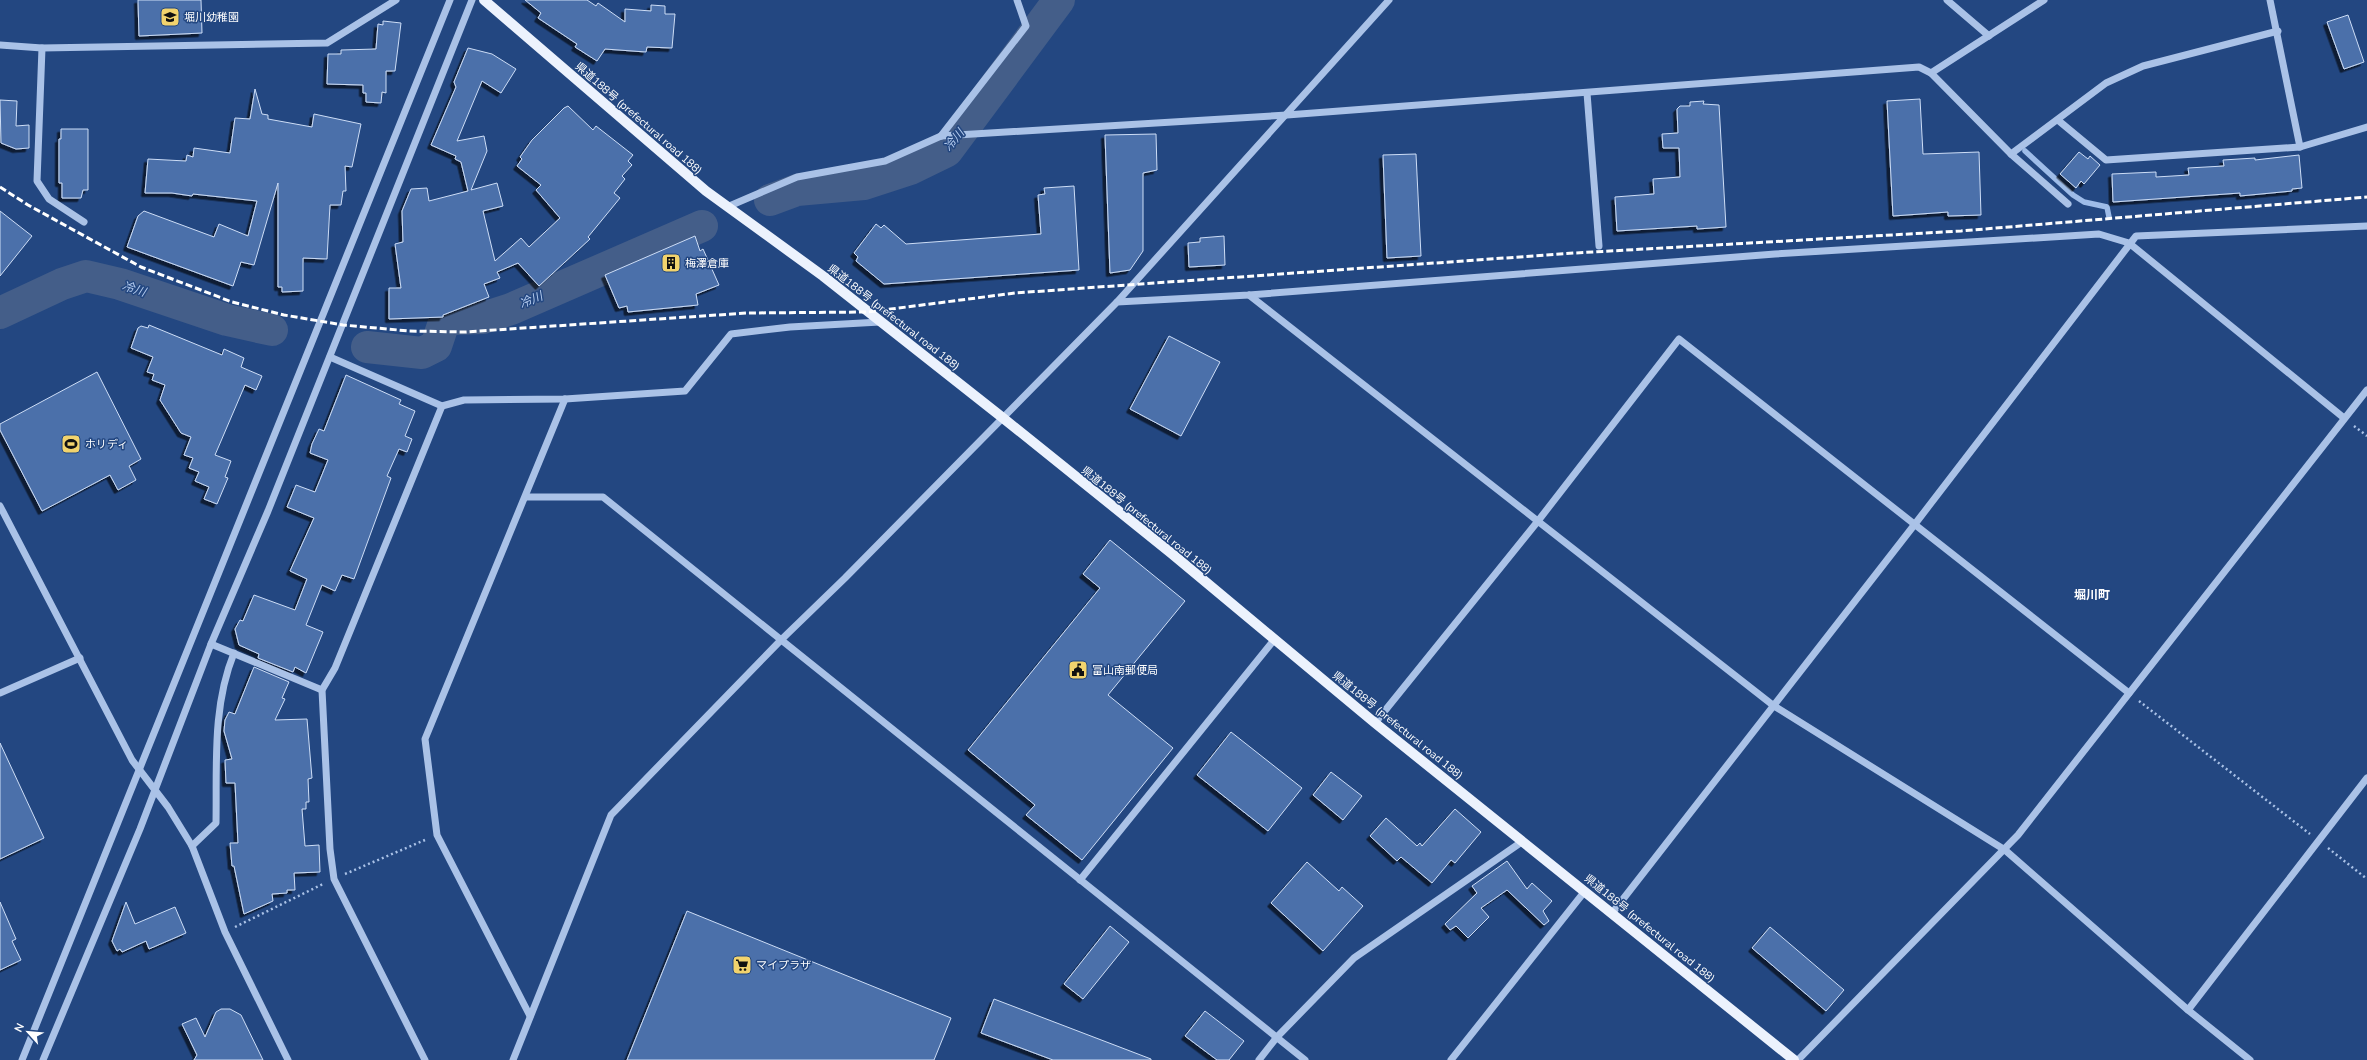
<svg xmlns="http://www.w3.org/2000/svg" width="2367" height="1060" font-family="'Nunito Sans','Noto Sans JP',sans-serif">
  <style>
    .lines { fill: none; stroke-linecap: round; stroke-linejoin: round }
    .stream { stroke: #9ebce8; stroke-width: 5.5 }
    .river { stroke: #445e89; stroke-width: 32 }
    .building { fill: #4b70aa; stroke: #cdddf6; filter: url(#shadow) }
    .path { stroke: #aac2e7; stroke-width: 2.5; stroke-dasharray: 2 3; stroke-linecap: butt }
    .minor { stroke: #aac2e7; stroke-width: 7 }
    .major { stroke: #ecf2fd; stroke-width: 10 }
    .rail { stroke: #fff; stroke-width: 3; stroke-dasharray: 7 3; stroke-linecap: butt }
    .labels { text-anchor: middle; stroke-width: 3; stroke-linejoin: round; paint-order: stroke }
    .poi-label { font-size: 11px; fill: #fff; stroke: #234781; text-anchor: start }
    .street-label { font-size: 11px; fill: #fff; stroke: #234781 }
    .water-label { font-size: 12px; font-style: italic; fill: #b5ccef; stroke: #234781 }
    .neighbourhood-label { font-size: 12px; font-weight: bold; fill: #fff; stroke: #234781 }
  </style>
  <defs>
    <filter id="shadow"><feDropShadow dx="-3.5" dy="3.5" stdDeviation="0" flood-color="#0009"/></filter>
  </defs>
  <rect width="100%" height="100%" fill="#234781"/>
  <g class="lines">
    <path class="stream" d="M2025,151L2073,195L2084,202L2107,207L2109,217"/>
    <g class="river">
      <path d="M770,200L797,190L864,184L910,169L947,151L1059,0"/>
      <path d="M0,313L62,284L86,276L120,284L227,320L272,330"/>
      <path d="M367,347L422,353L436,346L443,325L451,319L483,318L511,309L702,226"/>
    </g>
  </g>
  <g class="building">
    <path d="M138,0H201L202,33L139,36Z"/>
    <path d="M525,0H587L596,6L598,3L625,22V9L651,11V5L665,6V14H675L672,48L647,47L646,52L605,49L597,61L575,47L577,44L538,18L541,13Z"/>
    <path d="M2348,15L2364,62L2344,69L2327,22Z"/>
    <path d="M383,21L401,23L395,71H386V93L382,92L381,103L366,102V93H363V85L327,84L328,54H341V50L376,49L378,24L383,25Z"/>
    <path d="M468,48L492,54L516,69L501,93L482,81L457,141L484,136L487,151L471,190L497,183L503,206L483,211L495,261L521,238L529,247L560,218L536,190L541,185L517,166L522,159L520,157L532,140L564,108L568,106L593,130L596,126L633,155L628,161L632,165L622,176L625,179L614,193L620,198L588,237L590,239L539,286L518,263L497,272L500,278L484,284L489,297L443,315V317L389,319V288H401L395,244L403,242L402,211L411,189L427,188L429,201L468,191L461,162L455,159L456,156L431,145L456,87L454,82Z"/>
    <path d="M255,89L262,114L268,115V119L312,127L314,114L361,124L352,167L345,166L346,191H343L341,205H330L327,259L303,258V291L282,292V287H278V183L254,265L241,262L233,286L127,247L138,216L144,211L214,237L219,224L248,236L257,201L193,194L192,196L172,193H145L148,159L186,161L187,155L193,157L194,148L230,153L235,118L250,119Z"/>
    <path d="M1920,99L1923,154L1979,152L1981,215L1948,216V212L1893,216L1887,101Z"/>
    <path d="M0,100L17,101L16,126L29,125V148L16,149L1,143Z"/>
    <path d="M1704,101L1703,104L1719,105L1726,227L1697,229V226L1617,231L1615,197L1654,194L1653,179L1680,177L1679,148H1663L1662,134L1678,133L1677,109L1680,106H1690V102Z"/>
    <path d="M61,129H88V190H83L81,198H62V183H59V139H61Z"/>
    <path d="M1156,134L1157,170L1143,173V251L1130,270L1110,273L1105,135Z"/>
    <path d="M2079,152L2088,159L2090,156L2100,165L2084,184L2081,181L2076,188L2060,174Z"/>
    <path d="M1416,154L1421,256L1387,258L1383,155Z"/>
    <path d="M2299,155L2302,188L2292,189V191L2240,196V193L2113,202L2112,174L2156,172V177L2189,175L2188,168L2224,166L2223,160L2255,158V160Z"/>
    <path d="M1074,186L1079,270L884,284L856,261L858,257L854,253L876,224L881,228L884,225L906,244L1041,234L1038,195L1045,194L1044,188Z"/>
    <path d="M0,211L32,236L0,276Z"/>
    <path d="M695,236L700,251L703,249L719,285L696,294L698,305L628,312L627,306L619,308L605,275Z"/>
    <path d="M1224,236L1225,265L1189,267L1188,243L1200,242V238Z"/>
    <path d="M149,325L222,355L224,349L244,358L241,367L262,376L256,390L245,385L215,455L231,461L225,477L228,478L217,504L204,499L209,487L195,481L199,472L189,468L193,458L184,455L191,437L181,433L160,400L165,385L152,380L154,374L147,372L153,357L131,348L138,328L141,326L148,328Z"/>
    <path d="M1169,336L1220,362L1181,436L1130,409Z"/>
    <path d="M97,372L141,459L129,466L136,480L118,490L110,475L42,511L0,430V424Z"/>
    <path d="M346,375L401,400L399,404L415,411L405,436L412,439L407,452L399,449L387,476L391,478L354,579L342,575L335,591L322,585L306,625L323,632L306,673L295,667L293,672L258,658L259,654L239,645L235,629L240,620L243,621L254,595L295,610L307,579L290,571L314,518L287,507L296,485L315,492L328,460L310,453L312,444L319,429L324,431Z"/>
    <path d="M1110,540L1185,601L1108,695L1173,748L1082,860L1026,815L1035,805L968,750L1100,588L1083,574Z"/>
    <path d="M254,667L289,682L282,698L285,699L275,720L307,719L312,778L308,779L309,802H306V809H302L305,846L319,845L320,872L294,873L295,890H287V893L272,894L273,901L244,914L234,866H232L230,843H238L235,783H226L225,760L232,759L224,731L225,720L229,712L235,714Z"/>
    <path d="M1231,732L1302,788L1268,831L1197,775Z"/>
    <path d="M0,743L44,838L0,859Z"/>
    <path d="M1331,772L1362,796L1343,820L1313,795Z"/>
    <path d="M1455,809L1481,832L1455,863L1451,860L1432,883L1401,857L1397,861L1370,836L1386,818L1417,846L1420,843L1422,846Z"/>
    <path d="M1507,861L1527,889L1532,883L1552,901L1543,911L1549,921L1544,925L1507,890L1481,908L1489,917L1468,938L1456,926L1450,930L1445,924L1477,893L1472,886Z"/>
    <path d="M1307,862L1339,891L1342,887L1363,906L1323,951L1271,903Z"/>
    <path d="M0,902L16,939L12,941L21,960L0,970Z"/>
    <path d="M126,902L135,924L175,907L186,933L149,949L146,941L122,952L120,949L117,951L112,941Z"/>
    <path d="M687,911L951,1018L934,1060H627Z"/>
    <path d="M1110,926L1129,942L1083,999L1064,984Z"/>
    <path d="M1770,927L1844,990L1826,1011L1752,948Z"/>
    <path d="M994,999L1151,1059V1060H1053L981,1033Z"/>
    <path d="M221,1009H230L241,1015L263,1060H194L197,1055L182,1024L196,1018L205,1037L216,1012Z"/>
    <path d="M1205,1011L1244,1041L1229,1060H1217L1185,1036Z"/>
  </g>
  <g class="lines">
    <g class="path">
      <path d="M2354,426L2367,436"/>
      <path d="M2139,701L2310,834"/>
      <path d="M2328,848L2367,879"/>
      <path d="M345,874L425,840"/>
      <path d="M235,927L323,884"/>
    </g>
    <g class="minor">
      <path d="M1947,0L1989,36"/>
      <path d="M2270,0L2300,147L2367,127"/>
      <path d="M0,45L42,48L327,43L396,0"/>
      <path d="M42,48L37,181L49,199L84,222"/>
      <path d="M1931,73L2044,0"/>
      <path d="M1587,93L1599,246"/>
      <path d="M2059,121L2106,160L2300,147"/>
      <path d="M941,136L1026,26L1017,0"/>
      <path d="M2011,154L2068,204"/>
      <path d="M727,207L797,177L885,161L941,136L1287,115L1919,67L1931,73L2011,154L2106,83L2143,66L2278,31"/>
      <path d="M1249,295L1774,706L2005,850L2188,1010L2250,1060"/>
      <path d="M1117,302L1389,0"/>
      <path d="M330,357L442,406L464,400L565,399L685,391L731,334L790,327L880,322"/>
      <path d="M526,497H603L1305,1060"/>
      <path d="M0,506L132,760L168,807L192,846L225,932L288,1060"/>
      <path d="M211,644L322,690"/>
      <path d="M0,693L80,658"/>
      <path d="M1375,723L1538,521L1679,339L2129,693"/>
      <path d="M192,846L216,823C217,766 212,707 234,653"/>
      <path d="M1080,880L1274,640"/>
      <path d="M1613,912L1915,524L2136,236L2367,226"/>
      <path d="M2188,1010L2367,778"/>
      <path d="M530,1016L437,835L425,739L565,399"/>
      <path d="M22,1060L450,0"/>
      <path d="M43,1060L140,829L211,644L268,511L472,0"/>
      <path d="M425,1060L334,879L330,849L322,690L335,668L442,406"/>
      <path d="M513,1060L611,815L781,640L845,578L1117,302L1249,295L1775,254L2099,234L2129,243L2344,418"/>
      <path d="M1259,1060L1277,1037L1354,958L1523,841"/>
      <path d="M1451,1060L1585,891"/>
      <path d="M1798,1060L2018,835L2367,390"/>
    </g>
    <path class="major" d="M484,0L706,191L823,276L1003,418L1171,553L1375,723L1794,1060"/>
    <path class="rail" d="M0,187L28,205L141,267L232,302L284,315L343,325L409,331L465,332L747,313L868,312L1015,293L1575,253L1961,231L2367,197"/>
  </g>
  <defs>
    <g id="school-square" transform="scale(1)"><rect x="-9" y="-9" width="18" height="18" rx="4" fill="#f2d36d" stroke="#234781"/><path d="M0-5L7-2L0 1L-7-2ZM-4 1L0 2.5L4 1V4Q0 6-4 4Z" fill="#111"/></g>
    <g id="building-square" transform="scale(1)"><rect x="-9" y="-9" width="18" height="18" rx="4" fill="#f2d36d" stroke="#234781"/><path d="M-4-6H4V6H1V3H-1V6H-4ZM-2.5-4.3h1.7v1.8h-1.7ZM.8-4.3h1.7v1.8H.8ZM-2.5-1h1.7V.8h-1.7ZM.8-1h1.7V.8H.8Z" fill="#111"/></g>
    <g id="stadium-square" transform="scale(1)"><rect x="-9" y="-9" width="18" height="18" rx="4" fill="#f2d36d" stroke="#234781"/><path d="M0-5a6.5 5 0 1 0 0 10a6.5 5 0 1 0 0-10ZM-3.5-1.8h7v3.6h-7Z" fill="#111"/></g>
    <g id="civic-square" transform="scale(1)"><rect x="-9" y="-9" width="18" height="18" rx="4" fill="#f2d36d" stroke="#234781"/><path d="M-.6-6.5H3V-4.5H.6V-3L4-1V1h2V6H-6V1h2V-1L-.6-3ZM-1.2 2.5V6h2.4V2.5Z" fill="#111"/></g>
    <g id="supermarket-square" transform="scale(1)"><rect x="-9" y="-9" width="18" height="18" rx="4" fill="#f2d36d" stroke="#234781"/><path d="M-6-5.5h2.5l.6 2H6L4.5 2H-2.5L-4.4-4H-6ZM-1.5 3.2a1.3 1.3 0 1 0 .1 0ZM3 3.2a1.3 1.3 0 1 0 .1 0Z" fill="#111"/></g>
  </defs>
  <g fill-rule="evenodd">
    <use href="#school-square" x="170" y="17"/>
    <use href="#building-square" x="671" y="263"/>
    <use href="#stadium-square" x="71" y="444"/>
    <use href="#civic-square" x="1078" y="670"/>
    <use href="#supermarket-square" x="742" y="965"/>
  </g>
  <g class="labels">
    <g class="poi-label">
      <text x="184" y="21">堀川幼稚園</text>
      <text x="685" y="267">梅澤倉庫</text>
      <text x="85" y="448">ホリディ</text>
      <text x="1092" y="674">富山南郵便局</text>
      <text x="756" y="969">マイプラザ</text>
    </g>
    <g class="street-label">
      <text transform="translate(639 118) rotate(41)" y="4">県道188号 (prefectural road 188)</text>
      <text transform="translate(894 317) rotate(38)" y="4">県道188号 (prefectural road 188)</text>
      <text transform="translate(1147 520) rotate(39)" y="4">県道188号 (prefectural road 188)</text>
      <text transform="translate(1398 725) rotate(39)" y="4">県道188号 (prefectural road 188)</text>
      <text transform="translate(1650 928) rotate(39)" y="4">県道188号 (prefectural road 188)</text>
    </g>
    <g class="water-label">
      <text transform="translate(954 140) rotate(-50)" y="4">冷川</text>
      <text transform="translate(134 289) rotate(18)" y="4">冷川</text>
      <text transform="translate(531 300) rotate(-23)" y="4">冷川</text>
    </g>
    <g class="neighbourhood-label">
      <text x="2092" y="599">堀川町</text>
    </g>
  </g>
  <g transform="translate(28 1032) rotate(297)" stroke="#234781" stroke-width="3" paint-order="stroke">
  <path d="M0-3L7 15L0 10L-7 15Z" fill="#ffffff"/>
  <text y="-6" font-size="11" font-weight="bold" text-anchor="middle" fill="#ffffff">N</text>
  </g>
</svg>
